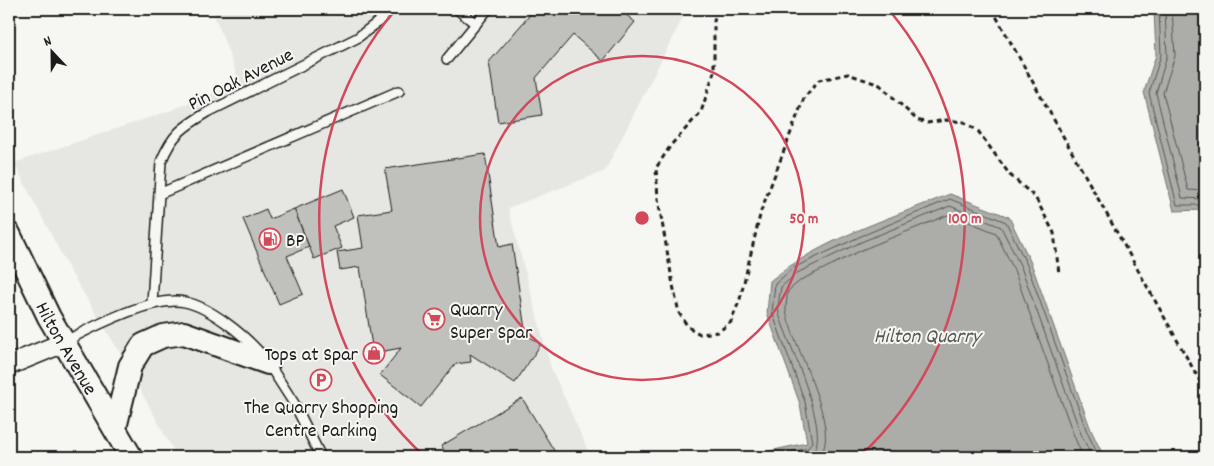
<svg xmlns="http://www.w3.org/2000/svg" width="1214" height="466" font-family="Dekko,sans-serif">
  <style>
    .built { fill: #e6e6e2 }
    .water { fill: #acaca9; stroke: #727271 }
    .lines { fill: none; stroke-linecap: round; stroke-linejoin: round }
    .shore { stroke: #565654; stroke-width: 1 }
    .building { fill: #c0c0bd; stroke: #1c1c1c }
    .service-casing { stroke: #1c1c1c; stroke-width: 12 }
    .minor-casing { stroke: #1c1c1c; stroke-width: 22 }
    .tertiary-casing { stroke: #1c1c1c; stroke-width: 26 }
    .path { stroke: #1c1c1c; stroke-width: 3; stroke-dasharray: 5 4; stroke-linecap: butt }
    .service { stroke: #f6f6f2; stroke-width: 9 }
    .minor { stroke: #f6f6f2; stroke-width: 19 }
    .tertiary { stroke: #f6f6f2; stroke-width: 22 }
    .ring { fill: none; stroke: #d1495b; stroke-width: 2.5 }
    .labels { text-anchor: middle; stroke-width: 4; stroke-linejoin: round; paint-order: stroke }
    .street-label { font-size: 20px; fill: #1c1c1c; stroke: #f6f6f2 }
    .poi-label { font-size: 20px; fill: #1c1c1c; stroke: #f6f6f2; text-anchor: start }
    .water-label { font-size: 21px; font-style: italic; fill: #565654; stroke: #f6f6f2 }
    .centre { fill: #d1495b; stroke: #f6f6f2; stroke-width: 2.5 }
    .ring-label { font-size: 15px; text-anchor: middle; font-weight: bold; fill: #d1495b; stroke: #f6f6f2; stroke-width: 4; stroke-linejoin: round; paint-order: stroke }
  </style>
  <rect width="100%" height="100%" fill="#f6f6f2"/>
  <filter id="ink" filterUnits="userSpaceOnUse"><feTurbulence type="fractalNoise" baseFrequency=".02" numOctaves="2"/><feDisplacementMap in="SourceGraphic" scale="10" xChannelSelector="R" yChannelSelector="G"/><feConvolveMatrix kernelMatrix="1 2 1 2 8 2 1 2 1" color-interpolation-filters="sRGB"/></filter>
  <g filter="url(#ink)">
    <path class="built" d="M212,9H687L605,171L508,208L551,368L591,457H177L119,351L70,271L14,163L169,111L240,83Z"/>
    <g class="water">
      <path d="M1154,9H1205V210L1174,211L1144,92L1156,55Z"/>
      <path d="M950,194L1009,217L1031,263L1091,430L1104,457H763L769,451L807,443L800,404L767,313L770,281C819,240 891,218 950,194Z"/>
    </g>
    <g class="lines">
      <g class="shore">
        <path d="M1159,9L1161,55L1149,93L1177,205H1205"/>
        <path d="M1165,9L1167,56L1156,93L1182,198L1205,199"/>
        <path d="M1172,9L1175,56L1163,93L1188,190L1205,191"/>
        <path d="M770,457L808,448L812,442L805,402L772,312L775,284L793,268L859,237L950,199L1006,222L1027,265L1087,432L1099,457"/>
        <path d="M794,457L812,453C833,435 786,338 779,314C777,306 780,295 781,287L797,273L861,242L950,206L1001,227L1021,267L1081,434L1092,457"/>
        <path d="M819,457C844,431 790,341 786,310C786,304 787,296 788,291L801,280L864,249L950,214L996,233L1014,270L1074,436L1083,457"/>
      </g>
    </g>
    <g class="building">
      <path d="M535,9H619L635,22L603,61L573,35L536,78L542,115L498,122L489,62Z"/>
      <path d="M485,154L499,247L512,244L525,329L519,330L541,344L515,383L470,354L471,362L455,364L421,407L380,375L401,348L373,353L360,267L340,270L337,252L363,248L358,215L392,210L385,169Z"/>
      <path d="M343,189L354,217L333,226L342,248L314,259L294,209Z"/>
      <path d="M266,209L270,219L294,209L309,247L287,256L303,294L279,304L243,219Z"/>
      <path d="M522,398L558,457H448L441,446Z"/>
    </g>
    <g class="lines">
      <g class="service-casing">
        <g id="service">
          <path d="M457,9L476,24"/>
          <path d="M447,59L488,9"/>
          <path d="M159,194L399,91"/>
          <path d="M152,303L161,162C172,134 183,127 208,112L357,38L382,19L390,9"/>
          <path d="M64,342C92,327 153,295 185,302C210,307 244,335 260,353"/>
          <path d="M268,363L295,405L321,457"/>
        </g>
      </g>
      <g class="minor-casing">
        <path id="minor" d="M9,365L63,343"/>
      </g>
      <g class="tertiary-casing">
        <g id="tertiary">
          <path id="s1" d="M9,234L49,317L131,457"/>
          <path d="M115,428L130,366L143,345L163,336L184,333L268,363"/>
        </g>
      </g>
      <g class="path">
        <path d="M718,9L714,21V72L701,112L671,145L656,168L658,199L673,285L679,313L688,327L700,334L718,332L731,322L740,299L761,211L804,98L819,80L848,74L880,85L917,120L927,123L946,120L964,122L978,131L1010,175L1035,197L1054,233L1059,274"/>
        <path d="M992,9L1205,390"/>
      </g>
      <use href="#service" class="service"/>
      <use href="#minor" class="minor"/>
      <use href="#tertiary" class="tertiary"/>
    </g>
  </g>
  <g class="ring">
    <circle cx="642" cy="218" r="162"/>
    <path d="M424 456A323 323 0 0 1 395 10M889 10A323 323 0 0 1 860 456"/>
  </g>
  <defs>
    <g id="fuel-ring" transform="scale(1.125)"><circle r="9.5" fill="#f6f6f2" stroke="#d1495b" stroke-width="1.5"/><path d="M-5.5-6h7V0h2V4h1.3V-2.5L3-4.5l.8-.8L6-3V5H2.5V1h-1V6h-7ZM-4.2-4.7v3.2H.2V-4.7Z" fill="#d1495b"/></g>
    <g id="supermarket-ring" transform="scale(1.125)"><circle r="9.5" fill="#f6f6f2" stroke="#d1495b" stroke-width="1.5"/><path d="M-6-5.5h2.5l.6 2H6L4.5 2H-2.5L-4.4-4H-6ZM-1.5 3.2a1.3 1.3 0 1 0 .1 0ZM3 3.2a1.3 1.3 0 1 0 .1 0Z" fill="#d1495b"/></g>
    <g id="shop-ring" transform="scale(1.125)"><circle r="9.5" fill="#f6f6f2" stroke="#d1495b" stroke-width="1.5"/><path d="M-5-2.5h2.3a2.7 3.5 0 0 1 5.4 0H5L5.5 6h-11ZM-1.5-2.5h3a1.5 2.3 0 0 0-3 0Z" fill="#d1495b"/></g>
    <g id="parking-ring" transform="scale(1.125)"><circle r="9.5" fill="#f6f6f2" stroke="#d1495b" stroke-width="1.5"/><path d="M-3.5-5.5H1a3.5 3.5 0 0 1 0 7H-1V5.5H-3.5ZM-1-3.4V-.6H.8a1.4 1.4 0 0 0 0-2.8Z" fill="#d1495b"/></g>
  </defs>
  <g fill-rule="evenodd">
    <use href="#fuel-ring" x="270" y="239"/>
    <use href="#supermarket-ring" x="434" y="319"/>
    <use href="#shop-ring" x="374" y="353"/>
    <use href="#parking-ring" x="321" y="380"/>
  </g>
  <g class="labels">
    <g class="street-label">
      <text transform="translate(240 78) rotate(-27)" y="7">Pin Oak Avenue</text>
      <text dy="7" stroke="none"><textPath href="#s1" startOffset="128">Hilton Avenue</textPath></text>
    </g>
    <g class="poi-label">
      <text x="286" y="246">BP</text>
      <text x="450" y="315">Quarry<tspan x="450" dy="23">Super Spar</tspan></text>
      <text x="358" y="360" text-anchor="end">Tops at Spar</text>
      <text x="321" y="413" text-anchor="middle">The Quarry Shopping<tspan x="321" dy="23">Centre Parking</tspan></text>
    </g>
    <g class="water-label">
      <text x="927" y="342">Hilton Quarry</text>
    </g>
  </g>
  <circle cx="642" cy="218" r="8" class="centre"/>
  <g class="ring-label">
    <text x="804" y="223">50 m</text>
    <text x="965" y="223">100 m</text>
  </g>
  <rect width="1214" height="466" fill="none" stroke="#f6f6f2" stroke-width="30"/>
  <rect x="15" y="15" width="1184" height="436" fill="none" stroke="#1c1c1c" stroke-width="2" filter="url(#ink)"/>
  <g transform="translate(52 52) rotate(338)" stroke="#f6f6f2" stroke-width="4" paint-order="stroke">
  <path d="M0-4L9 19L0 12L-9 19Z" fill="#1c1c1c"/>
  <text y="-8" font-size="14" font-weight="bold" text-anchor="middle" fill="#1c1c1c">N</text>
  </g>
</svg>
